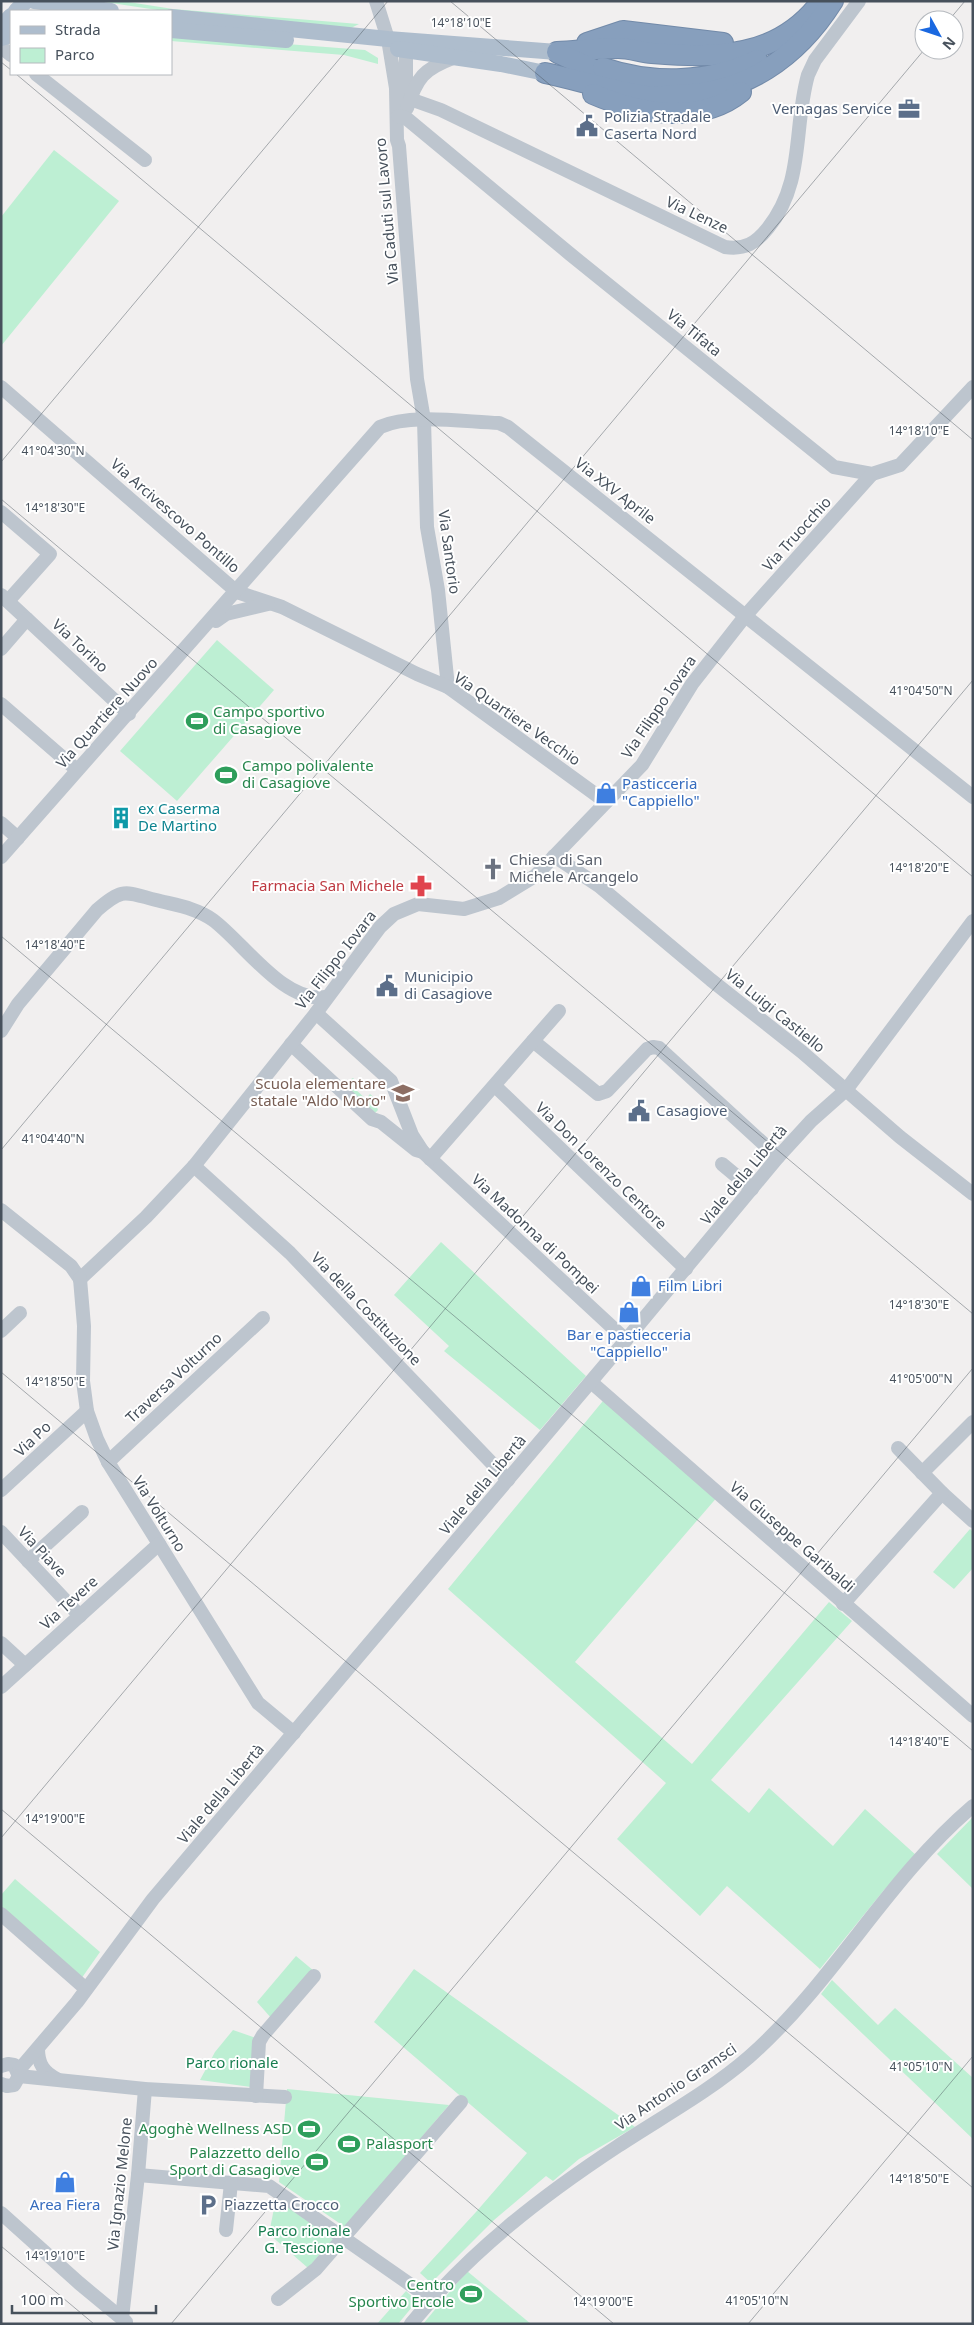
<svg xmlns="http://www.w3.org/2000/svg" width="974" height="2325" font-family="'Noto Sans',sans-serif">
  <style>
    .green { fill: #bdefd3 }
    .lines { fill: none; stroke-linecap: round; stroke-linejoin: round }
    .highway-casing { stroke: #728aa9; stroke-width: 22 }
    .minor { stroke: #bdc5ce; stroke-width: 14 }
    .major { stroke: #aebdcd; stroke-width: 16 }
    .highway { stroke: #879fbd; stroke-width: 20 }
    .ticks { fill: none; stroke: #47515c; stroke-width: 1; stroke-opacity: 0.45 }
    .labels { text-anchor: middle; stroke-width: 4; stroke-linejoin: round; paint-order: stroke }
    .service-label { font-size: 15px; fill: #4e5e75; stroke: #fff; text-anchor: start }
    .street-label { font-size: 15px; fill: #47515c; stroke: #fff }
    .leisure-label { font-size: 15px; fill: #27864d; stroke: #fff; text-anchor: start }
    .shop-label { font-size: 15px; fill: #366cbe; stroke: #fff; text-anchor: start }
    .culture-label { font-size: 15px; fill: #0d838f; stroke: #fff; text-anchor: start }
    .worship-label { font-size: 15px; fill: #5b616d; stroke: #fff; text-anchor: start }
    .health-label { font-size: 15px; fill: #be3a42; stroke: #fff; text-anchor: end }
    .education-label { font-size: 15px; fill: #785e54; stroke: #fff; text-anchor: end }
    .park-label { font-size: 15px; fill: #177d4f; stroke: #fff }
    .ticks-label { font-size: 12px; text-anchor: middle; fill: #47515c; stroke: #fff; stroke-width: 4; stroke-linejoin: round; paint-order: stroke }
  </style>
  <rect width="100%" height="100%" fill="#f1efef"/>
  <g class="green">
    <path d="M98,1H122L173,9L359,24L351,28L164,11Z"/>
    <path d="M171,35L365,50L378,58V64L344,55L171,41Z"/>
    <path d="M54,150L119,201L1,346V217Z"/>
    <path d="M217,640L274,690L177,801L120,751Z"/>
    <path d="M353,1078L359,1084L355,1089L366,1099L370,1094L377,1100L376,1105L378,1110L373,1115L339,1085L345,1079L348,1081Z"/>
    <path d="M441,1242L586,1376L540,1430L444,1351L449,1346L394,1295Z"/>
    <path d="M607,1396L719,1495L575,1662L692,1764L829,1602L852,1621L711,1780L749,1813L769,1788L833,1846L865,1809L917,1856L884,1890L820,1969L727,1886L700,1916L617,1839L666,1783L448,1589Z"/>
    <path d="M970,1529L973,1532V1568L954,1589L933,1572Z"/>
    <path d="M973,1817V1889L937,1854Z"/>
    <path d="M15,1879L100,1952L81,1979L1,1908V1895Z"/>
    <path d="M296,1956L314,1971L272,2019L257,2002Z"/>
    <path d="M414,1969L635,2127L579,2159L553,2181L546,2176L494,2220L431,2283L420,2273L476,2212L527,2153L374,2022Z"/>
    <path d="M832,1980L878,2025L895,2008L973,2078V2139L821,1994Z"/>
    <path d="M233,2030L256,2038L251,2087L200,2080L215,2052Z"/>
    <path d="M287,2089L449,2105L345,2227L279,2182Z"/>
    <path d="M276,2198L334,2238L308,2268L269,2234Z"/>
    <path d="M467,2271L531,2324H423Z"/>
    <path d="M406,2291L417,2301L398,2324H377Z"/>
  </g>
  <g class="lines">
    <g class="highway-casing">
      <g id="highway">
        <path d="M587,43L623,31L723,43"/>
        <path d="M557,52C577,51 598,48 618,48C629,48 641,52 652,53C717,58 777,59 820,3"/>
        <path d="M558,53L616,80"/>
        <path d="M603,68C654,85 710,83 757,60"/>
        <path d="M545,73C578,80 612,91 646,96C656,97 667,96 676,95C745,94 797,58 833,1"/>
        <path d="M593,94C637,113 699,126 741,92"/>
      </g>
    </g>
    <g class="minor">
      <path d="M376,1L388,39L396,88L397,140L399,146L417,379L424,420L427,527L438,590L448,687"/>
      <path d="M406,40V103"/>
      <path d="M1,47L11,55"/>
      <path d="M36,74L145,160"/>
      <path d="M410,99L441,110L725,247C745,250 756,243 768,228C805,182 793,128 808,75L815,60L859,1"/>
      <path d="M407,108C417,77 424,69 453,58"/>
      <path d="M398,116L406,118L570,254L834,467L872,474L900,465L973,387"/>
      <path d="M1,387L237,592L282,607L417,674L448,687L606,802"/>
      <path d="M1,512L50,554L8,601"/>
      <path d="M1,595L129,714"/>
      <path d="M216,621L226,614L268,604"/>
      <path d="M1,649L27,619"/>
      <path d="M1,704L77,770"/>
      <path d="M1,823L18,838"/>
      <path d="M554,856L599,886L711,980L802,1052L900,1137L973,1194"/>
      <path d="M1,857L380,427C411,413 465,422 499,423L508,427L973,797"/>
      <path d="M1,1031L18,1004L97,910C123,887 125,892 156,900C175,905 197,908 213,920C244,943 284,1004 326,997"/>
      <path d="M533,1041L598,1094L607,1091L647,1049L653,1047L659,1048L778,1157"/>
      <path d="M291,1044L372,1119L381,1122L416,1150L423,1152L412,1135L391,1081L316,1013"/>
      <path d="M495,1086L686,1269"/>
      <path d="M423,1152L626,1340"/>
      <path d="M430,1159L559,1011"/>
      <path d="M722,1164L752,1189"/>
      <path d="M194,1166L290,1253L508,1480"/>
      <path d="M1,1210L71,1266L80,1279"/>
      <path d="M80,1279L146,1217L194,1166L316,1013L380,927L394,914L418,904L464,909L499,898L535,876L642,765L692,684L746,615L872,474"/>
      <path d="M80,1279L84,1326L83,1381L87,1411L97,1439L108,1462L258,1703L294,1733"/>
      <path d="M1,1331L20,1313"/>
      <path d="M591,1382L973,1716"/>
      <path d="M108,1462L263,1318"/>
      <path d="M922,1473L973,1422"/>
      <path d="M1,1490L87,1411"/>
      <path d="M942,1493L973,1521"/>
      <path d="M1,1532L80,1616"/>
      <path d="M28,1561L82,1512"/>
      <path d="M843,1604L942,1493L898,1448"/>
      <path d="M1,1643L25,1665"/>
      <path d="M1,1687L159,1544"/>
      <path d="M1,1914L86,1989"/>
      <path d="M38,2049C38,2064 44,2073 57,2079"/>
      <path d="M1,2066L8,2064L14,2065L19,2076L14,2085L7,2086L1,2084"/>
      <path d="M19,2070L77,2002L153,1899L626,1340L778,1157L811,1121L846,1090L973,921"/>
      <path d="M19,2076L145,2089L285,2097"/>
      <path d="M256,2096L259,2042L263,2035L314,1976"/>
      <path d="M138,2175L269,2186L431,2299"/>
      <path d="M1,2213L79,2283L126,2322"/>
      <path d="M226,2230L231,2183"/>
      <path d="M278,2299L316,2269L461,2102"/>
      <path d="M122,2318L138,2175L145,2089"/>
      <path d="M411,2324C469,2252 542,2196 618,2146C662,2117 710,2091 749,2057C834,1982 887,1879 973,1806"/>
    </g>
    <g class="major">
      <path d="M34,1L111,11"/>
      <path d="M16,11L26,1"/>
      <path d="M171,17L388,39L557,52"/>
      <path d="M1,26L11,16"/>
      <path d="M171,30L286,40"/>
      <path d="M1,38L11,35"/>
      <path d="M398,49L501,64L545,73"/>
    </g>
    <use href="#highway" class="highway"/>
  </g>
  <path class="ticks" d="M450,1L973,440M970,1L973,3M949,20L965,1M1,62L11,70M16,74L973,877M1,462L388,1M1,499L973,1314M1,936L973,1751M1,1150L924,50M1,1372L973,2188M1,1809L614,2324M1,1838L973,680M1,2246L94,2324M171,2324L973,1368M748,2324L973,2056"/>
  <defs>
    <g id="office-bare" transform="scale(1.725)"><path d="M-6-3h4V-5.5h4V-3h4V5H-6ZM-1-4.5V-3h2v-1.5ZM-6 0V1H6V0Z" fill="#5c6f8a" stroke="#fff" stroke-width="2.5" paint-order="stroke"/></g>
    <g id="civic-bare" transform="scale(1.725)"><path d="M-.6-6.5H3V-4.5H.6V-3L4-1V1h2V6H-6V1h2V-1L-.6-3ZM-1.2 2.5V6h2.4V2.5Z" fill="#5c6f8a" stroke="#fff" stroke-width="2.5" paint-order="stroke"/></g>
    <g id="stadium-bare" transform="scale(1.725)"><path d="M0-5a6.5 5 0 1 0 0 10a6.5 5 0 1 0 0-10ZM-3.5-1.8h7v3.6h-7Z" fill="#2e9e5b" stroke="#fff" stroke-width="2.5" paint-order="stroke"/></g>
    <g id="shop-bare" transform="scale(1.725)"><path d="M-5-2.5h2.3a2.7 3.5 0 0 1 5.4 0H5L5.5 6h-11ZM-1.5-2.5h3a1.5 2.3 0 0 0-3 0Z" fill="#3f7fe0" stroke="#fff" stroke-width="2.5" paint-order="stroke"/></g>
    <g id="building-bare" transform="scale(1.725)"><path d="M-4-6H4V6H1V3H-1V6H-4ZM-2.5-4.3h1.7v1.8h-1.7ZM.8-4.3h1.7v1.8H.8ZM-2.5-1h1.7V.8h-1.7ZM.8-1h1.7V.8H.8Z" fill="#0f9aa8" stroke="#fff" stroke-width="2.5" paint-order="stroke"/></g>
    <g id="church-bare" transform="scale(1.725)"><path d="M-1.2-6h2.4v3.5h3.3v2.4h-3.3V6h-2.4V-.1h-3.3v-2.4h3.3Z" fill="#6b7280" stroke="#fff" stroke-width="2.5" paint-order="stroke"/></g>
    <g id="pharmacy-bare" transform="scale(1.725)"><path d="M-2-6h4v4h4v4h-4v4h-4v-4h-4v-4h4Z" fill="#e0444e" stroke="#fff" stroke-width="2.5" paint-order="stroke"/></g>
    <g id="school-bare" transform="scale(1.725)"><path d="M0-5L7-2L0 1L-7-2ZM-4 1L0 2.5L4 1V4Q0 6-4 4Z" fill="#8d6e63" stroke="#fff" stroke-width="2.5" paint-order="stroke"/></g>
    <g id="parking-bare" transform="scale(1.725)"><path d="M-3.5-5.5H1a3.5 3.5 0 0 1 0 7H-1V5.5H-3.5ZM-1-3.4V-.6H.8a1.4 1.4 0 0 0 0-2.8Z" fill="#5c6f8a" stroke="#fff" stroke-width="2.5" paint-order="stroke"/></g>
  </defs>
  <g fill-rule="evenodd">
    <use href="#office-bare" x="909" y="109"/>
    <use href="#civic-bare" x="587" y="126"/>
    <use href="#stadium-bare" x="197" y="721"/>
    <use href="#stadium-bare" x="226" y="775"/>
    <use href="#shop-bare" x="606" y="793"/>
    <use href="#building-bare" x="121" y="818"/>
    <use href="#church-bare" x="493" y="869"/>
    <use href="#pharmacy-bare" x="421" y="886"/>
    <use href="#civic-bare" x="387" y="986"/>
    <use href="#school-bare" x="403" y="1093"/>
    <use href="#civic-bare" x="639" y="1111"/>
    <use href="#shop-bare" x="641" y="1286"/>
    <use href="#shop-bare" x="629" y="1312"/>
    <use href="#stadium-bare" x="309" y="2129"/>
    <use href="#stadium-bare" x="349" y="2144"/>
    <use href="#stadium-bare" x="317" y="2162"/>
    <use href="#shop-bare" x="65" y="2182"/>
    <use href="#parking-bare" x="208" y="2205"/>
    <use href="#stadium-bare" x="471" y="2294"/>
  </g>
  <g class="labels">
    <g class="service-label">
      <text x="892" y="114" text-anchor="end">Vernagas Service</text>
      <text x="604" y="122">Polizia Stradale<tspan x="604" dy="17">Caserta Nord</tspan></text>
      <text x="404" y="982">Municipio<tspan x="404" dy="17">di Casagiove</tspan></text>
      <text x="656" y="1116">Casagiove</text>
      <text x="224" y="2210">Piazzetta Crocco</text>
    </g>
    <g class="street-label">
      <text transform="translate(387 211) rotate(-95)" y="5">Via Caduti sul Lavoro</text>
      <text transform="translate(697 215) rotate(25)" y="5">Via Lenze</text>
      <text transform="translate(694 333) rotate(39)" y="5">Via Tifata</text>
      <text transform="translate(615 491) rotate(38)" y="5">Via XXV Aprile</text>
      <text transform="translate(175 516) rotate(41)" y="5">Via Arcivescovo Pontillo</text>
      <text transform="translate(797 534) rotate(-48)" y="5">Via Truocchio</text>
      <text transform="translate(449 552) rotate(82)" y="5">Via Santorio</text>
      <text transform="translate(80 646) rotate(43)" y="5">Via Torino</text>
      <text transform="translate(659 707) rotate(-56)" y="5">Via Filippo Iovara</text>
      <text transform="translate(107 713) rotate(-48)" y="5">Via Quartiere Nuovo</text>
      <text transform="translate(517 719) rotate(35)" y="5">Via Quartiere Vecchio</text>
      <text transform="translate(336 960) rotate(-52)" y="5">Via Filippo Iovara</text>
      <text transform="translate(775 1011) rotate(39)" y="5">Via Luigi Castiello</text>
      <text transform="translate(601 1166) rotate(44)" y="5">Via Don Lorenzo Centore</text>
      <text transform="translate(744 1175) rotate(-50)" y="5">Viale della Libertà</text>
      <text transform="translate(535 1234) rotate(43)" y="5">Via Madonna di Pompei</text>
      <text transform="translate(366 1309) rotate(46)" y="5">Via della Costituzione</text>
      <text transform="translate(174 1378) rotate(-43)" y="5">Traversa Volturno</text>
      <text transform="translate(33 1439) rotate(-43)" y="5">Via Po</text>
      <text transform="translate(483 1485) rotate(-50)" y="5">Viale della Libertà</text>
      <text transform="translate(159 1514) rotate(58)" y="5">Via Volturno</text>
      <text transform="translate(792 1537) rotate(41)" y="5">Via Giuseppe Garibaldi</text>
      <text transform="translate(42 1552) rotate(47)" y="5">Via Piave</text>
      <text transform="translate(69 1603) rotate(-42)" y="5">Via Tevere</text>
      <text transform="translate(221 1794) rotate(-50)" y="5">Viale della Libertà</text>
      <text transform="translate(676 2087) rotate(-34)" y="5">Via Antonio Gramsci</text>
      <text transform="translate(120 2184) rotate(-84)" y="5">Via Ignazio Melone</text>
    </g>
    <g class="leisure-label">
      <text x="213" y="717">Campo sportivo<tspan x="213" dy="17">di Casagiove</tspan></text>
      <text x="242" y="771">Campo polivalente<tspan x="242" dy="17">di Casagiove</tspan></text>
      <text x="292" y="2134" text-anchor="end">Agoghè Wellness ASD</text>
      <text x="366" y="2149">Palasport</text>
      <text x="300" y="2158" text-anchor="end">Palazzetto dello<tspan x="300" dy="17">Sport di Casagiove</tspan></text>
      <text x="454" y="2290" text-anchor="end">Centro<tspan x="454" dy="17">Sportivo Ercole</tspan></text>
    </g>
    <g class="shop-label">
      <text x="622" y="789">Pasticceria<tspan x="622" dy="17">"Cappiello"</tspan></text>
      <text x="658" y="1291">Film Libri</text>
      <text x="629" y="1340" text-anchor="middle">Bar e pastiecceria<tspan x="629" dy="17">"Cappiello"</tspan></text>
      <text x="65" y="2210" text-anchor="middle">Area Fiera</text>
    </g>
    <g class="culture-label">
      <text x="138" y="814">ex Caserma<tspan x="138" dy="17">De Martino</tspan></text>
    </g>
    <g class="worship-label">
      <text x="509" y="865">Chiesa di San<tspan x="509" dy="17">Michele Arcangelo</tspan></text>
    </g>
    <g class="health-label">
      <text x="404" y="891">Farmacia San Michele</text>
    </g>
    <g class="education-label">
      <text x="386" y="1089">Scuola elementare<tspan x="386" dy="17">statale "Aldo Moro"</tspan></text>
    </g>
    <g class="park-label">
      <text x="232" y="2068">Parco rionale</text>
      <text x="304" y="2236">Parco rionale<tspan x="304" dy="17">G. Tescione</tspan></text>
    </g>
  </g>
  <g class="ticks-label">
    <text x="461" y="27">14°18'10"E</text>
    <text x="919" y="435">14°18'10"E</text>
    <text x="53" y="455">41°04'30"N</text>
    <text x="55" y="512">14°18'30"E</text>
    <text x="921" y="695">41°04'50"N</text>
    <text x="919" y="872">14°18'20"E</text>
    <text x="55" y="949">14°18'40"E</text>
    <text x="53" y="1143">41°04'40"N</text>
    <text x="919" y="1309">14°18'30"E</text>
    <text x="921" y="1383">41°05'00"N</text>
    <text x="55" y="1386">14°18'50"E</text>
    <text x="919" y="1746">14°18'40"E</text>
    <text x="55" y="1823">14°19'00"E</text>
    <text x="921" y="2071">41°05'10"N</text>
    <text x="919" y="2183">14°18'50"E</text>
    <text x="55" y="2260">14°19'10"E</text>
    <text x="757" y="2305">41°05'10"N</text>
    <text x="603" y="2306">14°19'00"E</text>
  </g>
  <rect width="974" height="2325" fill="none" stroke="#47515c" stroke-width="5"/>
  <rect x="10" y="10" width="162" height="65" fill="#ffffff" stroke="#b5b9be"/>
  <rect x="20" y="26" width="25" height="8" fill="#aebdcd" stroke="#b5b9be"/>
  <text x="55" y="35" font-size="15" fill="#47515c">Strada</text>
  <rect x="20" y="48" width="25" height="15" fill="#bdefd3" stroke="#b5b9be"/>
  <text x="55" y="60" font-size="15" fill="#47515c">Parco</text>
  <g transform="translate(939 35) rotate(130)"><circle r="24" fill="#ffffff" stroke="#b5b9be"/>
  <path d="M0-4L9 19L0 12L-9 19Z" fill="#1a68e0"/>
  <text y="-8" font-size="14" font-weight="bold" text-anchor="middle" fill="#47515c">N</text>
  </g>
  <path d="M12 2305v8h144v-8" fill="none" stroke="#47515c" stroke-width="2.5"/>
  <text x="20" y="2305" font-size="15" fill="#47515c" stroke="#ffffff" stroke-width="4" paint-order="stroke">100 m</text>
</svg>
